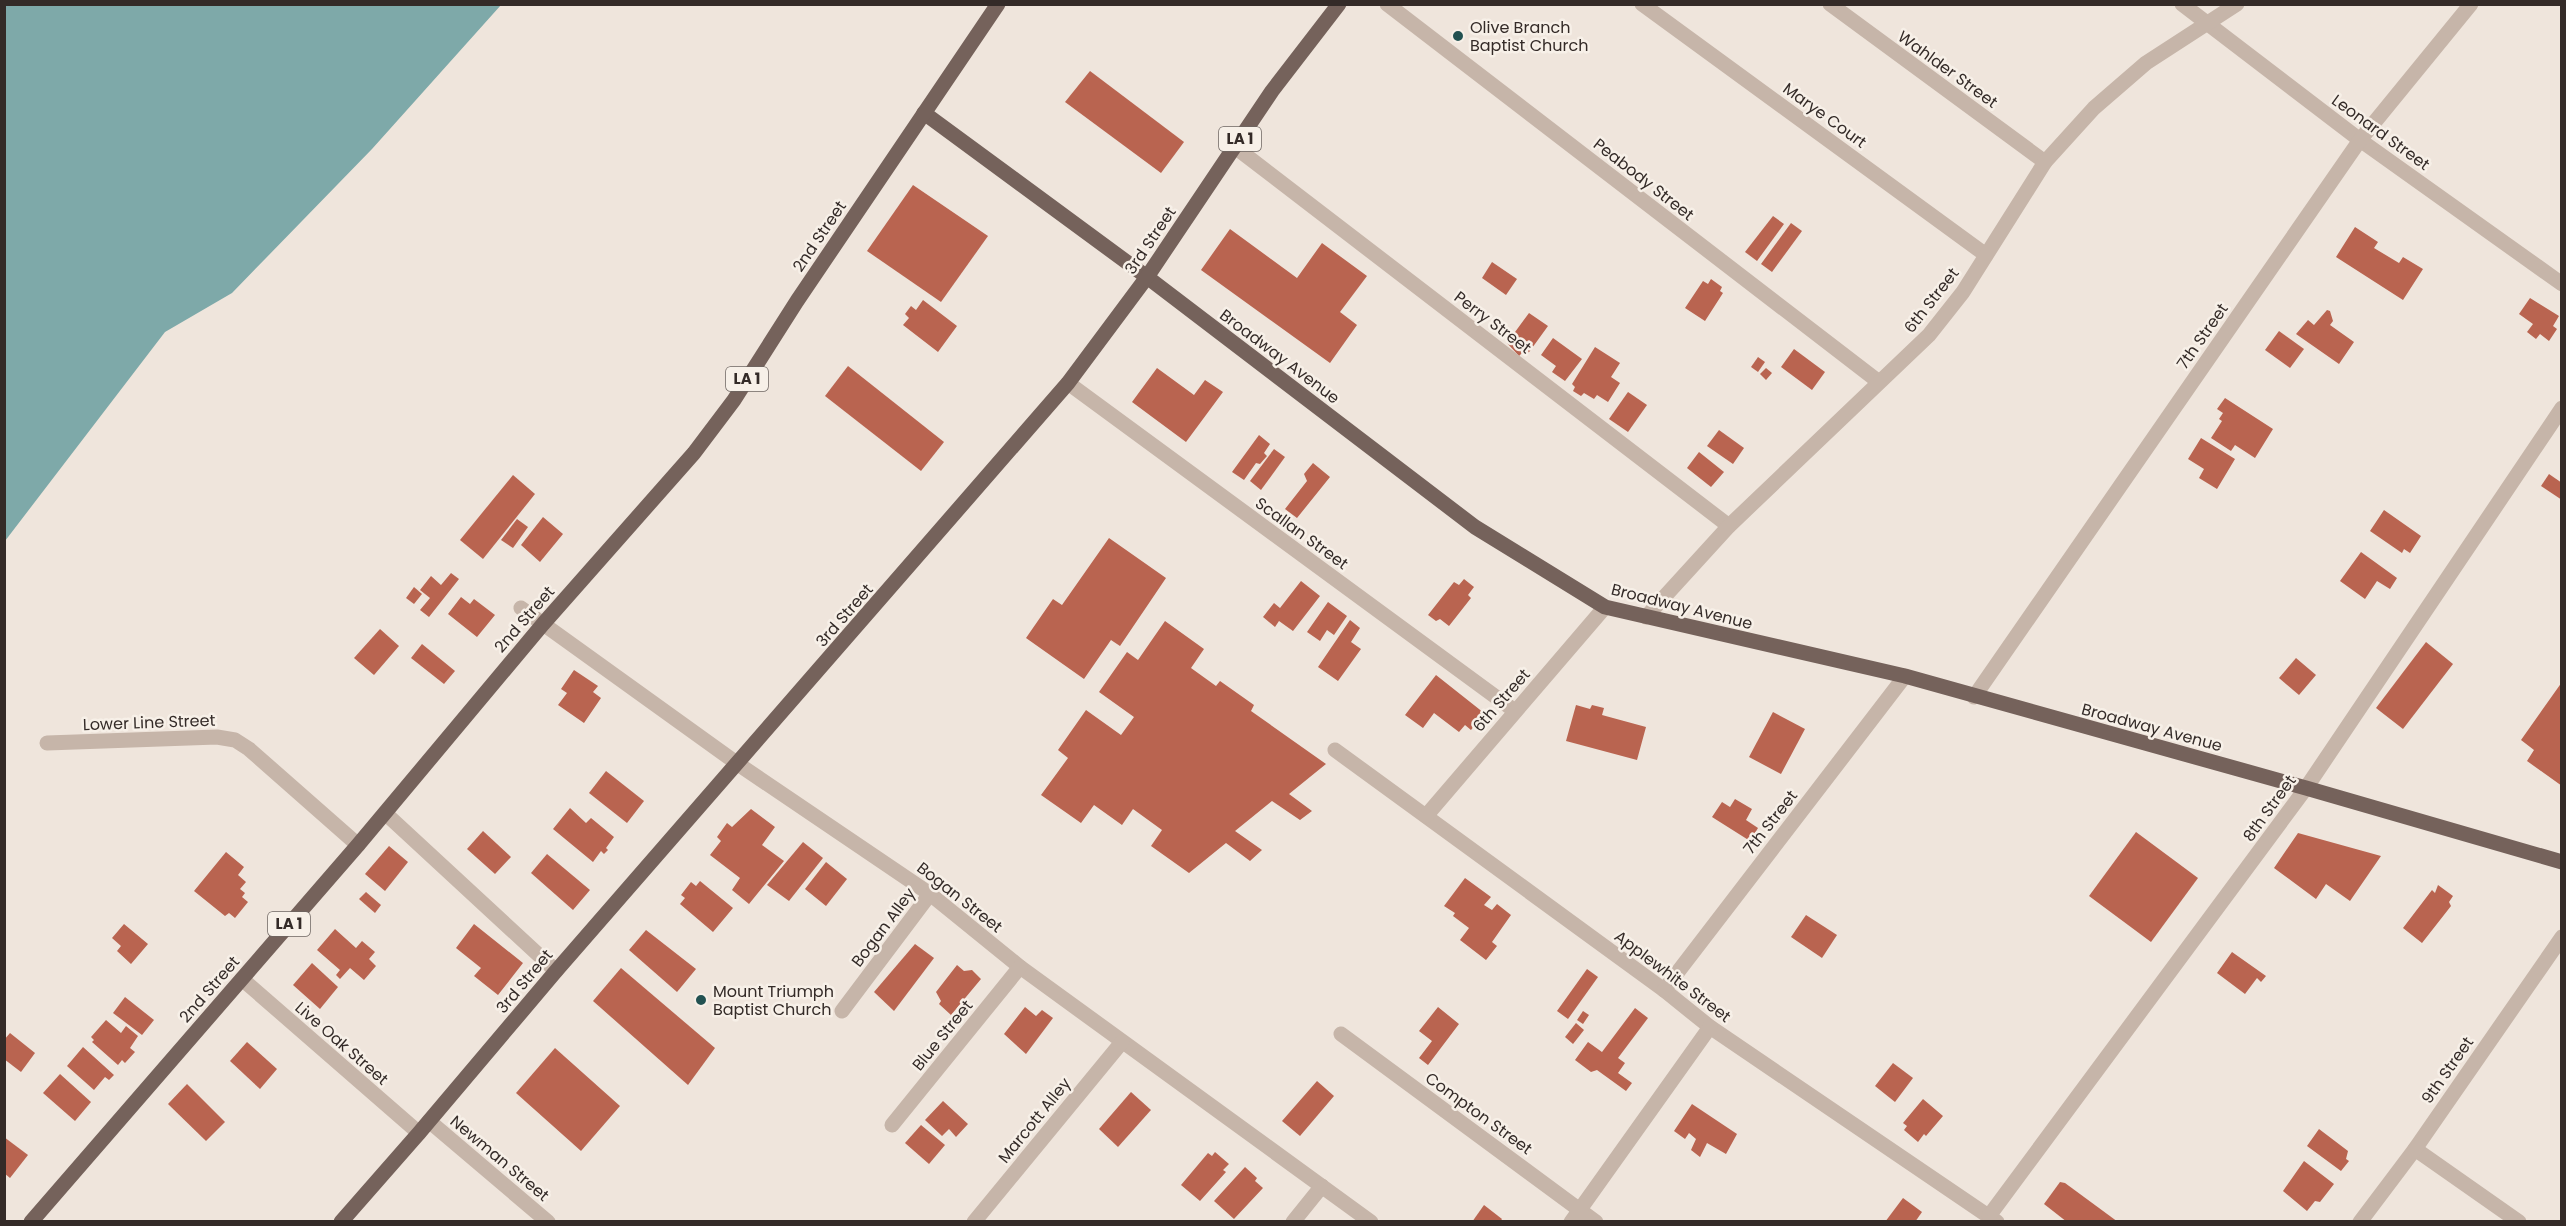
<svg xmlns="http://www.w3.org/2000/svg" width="2566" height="1226" font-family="Poppins,sans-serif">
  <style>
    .water { fill: #7ea9a9 }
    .building { fill: #b96450 }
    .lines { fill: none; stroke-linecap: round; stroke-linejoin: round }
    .minor { stroke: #c6b5a9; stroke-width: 15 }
    .major { stroke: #75625b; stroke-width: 15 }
    .poi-dot { fill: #225151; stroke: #f7f0e8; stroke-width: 2 }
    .labels { text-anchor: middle; stroke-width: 5; stroke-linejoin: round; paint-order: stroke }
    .shield { fill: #f7f0e8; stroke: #6e6662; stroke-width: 1.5 }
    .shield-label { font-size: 15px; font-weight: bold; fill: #342b28 }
    .poi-label { font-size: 16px; fill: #342b28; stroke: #f7f0e8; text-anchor: start }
    .street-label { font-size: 16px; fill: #342b28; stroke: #f7f0e8 }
  </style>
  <rect width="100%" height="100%" fill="#efe5dc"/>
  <path class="water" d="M5,4L501,5L372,149L232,293L165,332L5,541Z"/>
  <g class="building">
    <path d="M1090,71L1184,142L1161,173L1065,102Z"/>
    <path d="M913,185L988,236L941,302L867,251Z"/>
    <path d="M1773,216L1784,224L1757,261L1745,252Z"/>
    <path d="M1791,223L1802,231L1772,272L1761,264Z"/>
    <path d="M2355,227L2378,242L2374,248L2399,263L2403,257L2423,269L2403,300L2336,257Z"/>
    <path d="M1230,229L1297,278L1322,243L1367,276L1340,312L1357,325L1330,363L1201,270Z"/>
    <path d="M1492,262L1517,279L1506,295L1482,278Z"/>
    <path d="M1711,279L1722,287L1720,291L1723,293L1705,321L1685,308L1703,281L1708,284Z"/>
    <path d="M2530,298L2559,316L2553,326L2557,329L2549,341L2540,334L2536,339L2527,332L2533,324L2519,314Z"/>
    <path d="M923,300L957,326L938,352L903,325L909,318L905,314L911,306L916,310Z"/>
    <path d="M2327,310L2330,311L2333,321L2330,325L2354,342L2339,364L2296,334L2308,320L2314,325Z"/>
    <path d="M1529,313L1548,326L1527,355L1523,352L1519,356L1507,343Z"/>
    <path d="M2279,331L2304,349L2290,368L2265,350Z"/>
    <path d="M1553,338L1582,359L1565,381L1552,372L1556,366L1541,355Z"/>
    <path d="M1595,347L1620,363L1611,377L1620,383L1608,402L1597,395L1594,399L1584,393L1581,396L1573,391L1575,387L1572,384Z"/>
    <path d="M1794,349L1825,372L1812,390L1781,367Z"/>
    <path d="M1758,357L1765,362L1758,372L1751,367Z"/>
    <path d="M848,366L944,442L921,471L825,396Z"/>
    <path d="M1157,368L1194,395L1205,380L1223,392L1186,442L1132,402Z"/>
    <path d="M1766,368L1772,373L1766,380L1760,374Z"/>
    <path d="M1628,392L1647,405L1628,432L1609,419Z"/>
    <path d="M2225,398L2273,429L2255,458L2235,445L2231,451L2211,438L2222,421L2219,419L2223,413L2217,409Z"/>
    <path d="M1719,430L1744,448L1733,464L1707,446Z"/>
    <path d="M1259,435L1270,444L1264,453L1267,456L1260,464L1256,463L1244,480L1232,472Z"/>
    <path d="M2201,438L2235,459L2217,489L2199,478L2204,469L2188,459Z"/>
    <path d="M1274,449L1285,457L1261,490L1250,481Z"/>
    <path d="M1699,452L1724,472L1711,487L1687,468Z"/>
    <path d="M1313,463L1330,477L1297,518L1285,509L1307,481L1304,474Z"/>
    <path d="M2549,474L2562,483V500L2541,486Z"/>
    <path d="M513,475L535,494L483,559L460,540Z"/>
    <path d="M2384,510L2421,536L2410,553L2404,549L2402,553L2370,531Z"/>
    <path d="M543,517L563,534L540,562L521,545Z"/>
    <path d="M517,519L528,527L513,548L501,540Z"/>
    <path d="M1109,538L1166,578L1120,646L1111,640L1084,679L1026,638L1053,599L1062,605Z"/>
    <path d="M2361,552L2397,578L2390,589L2377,581L2365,599L2340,581Z"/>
    <path d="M451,573L459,579L429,617L420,610L430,598L420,590L431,576L441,585Z"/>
    <path d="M1464,579L1474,587L1468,595L1471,598L1449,626L1440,619L1436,621L1428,615L1454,582L1459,585Z"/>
    <path d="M1301,581L1320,596L1293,631L1279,621L1275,627L1263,617L1274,603L1280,608Z"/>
    <path d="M414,587L422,594L414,604L406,598Z"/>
    <path d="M461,597L470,604L474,599L495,615L477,637L448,614Z"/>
    <path d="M1328,602L1347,616L1334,635L1327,630L1320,641L1307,632Z"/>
    <path d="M1350,620L1360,628L1351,642L1361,649L1338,681L1318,667Z"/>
    <path d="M1165,621L1204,649L1191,668L1216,686L1220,681L1254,705L1251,711L1326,764L1289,794L1312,811L1300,820L1272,801L1235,831L1262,850L1250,861L1226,843L1189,873L1151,846L1162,830L1133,809L1122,825L1094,805L1081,823L1041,795L1068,758L1058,750L1086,710L1121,735L1134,717L1099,692L1127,652L1138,660Z"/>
    <path d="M380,629L399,646L374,675L354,658Z"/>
    <path d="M2426,642L2453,664L2403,729L2376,708Z"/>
    <path d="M422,644L455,671L444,684L411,658Z"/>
    <path d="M2296,658L2316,675L2299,695L2279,678Z"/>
    <path d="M574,670L598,686L593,692L601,698L584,723L558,705L567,693L561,689Z"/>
    <path d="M1436,675L1484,713L1471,730L1465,725L1459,732L1434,713L1423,728L1405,715Z"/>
    <path d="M2562,682V786L2527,761L2534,750L2521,740Z"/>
    <path d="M1576,705L1590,709L1592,705L1604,708L1602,715L1646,727L1637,760L1566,741Z"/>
    <path d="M1773,712L1805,729L1781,774L1749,757Z"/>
    <path d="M606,771L644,801L627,823L589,793Z"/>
    <path d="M1735,799L1752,809L1746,820L1758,828L1750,841L1712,817L1722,802L1730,807Z"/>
    <path d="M570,808L586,823L591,818L614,837L606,848L608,850L604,854L601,851L593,862L553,829Z"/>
    <path d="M751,809L775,827L762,845L784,861L749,904L732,890L740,878L710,855L721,841L717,837L727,823L732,827Z"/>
    <path d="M483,831L511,857L495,874L467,849Z"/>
    <path d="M2136,832L2198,878L2151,942L2089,896Z"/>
    <path d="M2298,833L2381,856L2350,901L2326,884L2316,899L2274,868Z"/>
    <path d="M803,842L823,858L789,901L767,885Z"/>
    <path d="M389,846L408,862L385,891L365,874Z"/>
    <path d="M226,852L244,867L238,875L246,882L240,889L245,893L242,897L248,902L235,918L229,913L225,916L194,891Z"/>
    <path d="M547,854L590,890L573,910L531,873Z"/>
    <path d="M826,862L847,879L826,906L805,889Z"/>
    <path d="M1465,878L1491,897L1484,905L1492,910L1497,904L1511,915L1492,942L1497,946L1486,960L1460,940L1469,928L1453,916L1455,913L1444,906Z"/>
    <path d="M700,881L733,908L713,932L680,904L685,898L681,895L691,882L696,886Z"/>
    <path d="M2438,885L2453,896L2449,902L2451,906L2422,943L2403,928L2432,890L2435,893Z"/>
    <path d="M366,892L381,905L375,913L359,899Z"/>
    <path d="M1806,915L1837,935L1822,958L1791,937Z"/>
    <path d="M124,924L148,944L131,964L117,951L121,946L112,938Z"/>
    <path d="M474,924L523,963L498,995L474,976L481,968L456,948Z"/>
    <path d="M335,929L356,948L362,941L375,952L369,959L376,966L364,980L350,968L340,979L336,975L340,970L317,950Z"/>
    <path d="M646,930L696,969L677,992L629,950Z"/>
    <path d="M915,944L934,958L894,1011L874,992Z"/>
    <path d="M2232,952L2266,976L2261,982L2257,978L2245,994L2217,973Z"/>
    <path d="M312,963L338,987L320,1009L293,985Z"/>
    <path d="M957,965L964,971L972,970L981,979L951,1015L939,1004L941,1001L936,992Z"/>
    <path d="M621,968L715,1048L688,1085L593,1001Z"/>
    <path d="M1587,969L1598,977L1568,1019L1557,1011Z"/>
    <path d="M125,997L154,1020L142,1035L113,1013Z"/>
    <path d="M1025,1007L1036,1016L1042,1010L1053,1018L1026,1054L1004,1034Z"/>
    <path d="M1438,1007L1459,1024L1428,1065L1419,1058L1432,1041L1419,1031Z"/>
    <path d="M1635,1008L1648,1018L1618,1058L1625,1063L1618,1073L1632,1083L1626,1091L1597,1070L1591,1072L1575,1060L1588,1042L1602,1052Z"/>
    <path d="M1583,1011L1589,1015L1583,1024L1577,1020Z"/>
    <path d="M106,1020L121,1033L126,1026L138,1036L130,1048L135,1052L125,1063L122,1060L118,1065L92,1042L94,1040L91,1037Z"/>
    <path d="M1576,1023L1584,1030L1573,1044L1565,1037Z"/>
    <path d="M10,1033L35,1053L21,1072L4,1059V1040Z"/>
    <path d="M247,1042L277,1069L260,1089L230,1061Z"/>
    <path d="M83,1047L114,1075L109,1080L105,1077L94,1090L67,1066Z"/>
    <path d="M555,1048L620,1106L581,1151L516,1093Z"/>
    <path d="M1893,1063L1913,1078L1895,1102L1875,1086Z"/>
    <path d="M60,1074L91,1102L75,1121L43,1093Z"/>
    <path d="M1317,1081L1334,1096L1300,1136L1282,1121Z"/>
    <path d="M187,1084L225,1122L206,1141L168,1104Z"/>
    <path d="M1131,1092L1151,1110L1118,1147L1099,1129Z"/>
    <path d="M1923,1099L1943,1116L1926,1136L1924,1134L1918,1142L1904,1130L1907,1126L1903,1123Z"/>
    <path d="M943,1101L968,1124L956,1137L949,1129L942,1136L925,1120Z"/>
    <path d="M1692,1104L1737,1134L1726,1154L1707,1143L1700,1157L1691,1150L1696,1139L1689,1133L1685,1139L1674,1131Z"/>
    <path d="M921,1125L945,1145L929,1164L905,1143Z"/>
    <path d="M2319,1129L2348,1151L2346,1159L2349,1161L2341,1171L2307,1146Z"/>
    <path d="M4,1137L28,1155L10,1178L4,1173Z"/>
    <path d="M1215,1152L1229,1164L1223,1170L1226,1172L1200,1201L1181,1185L1208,1153L1212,1156Z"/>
    <path d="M2304,1161L2334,1184L2320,1202L2315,1201L2307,1211L2283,1191Z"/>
    <path d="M1245,1167L1257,1178L1255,1181L1263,1188L1234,1219L1214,1201Z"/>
    <path d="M2060,1182L2065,1183L2118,1222H2067L2044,1204Z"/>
    <path d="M1903,1198L1922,1212L1915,1222H1885Z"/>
    <path d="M1484,1205L1502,1219L1500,1222H1472Z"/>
  </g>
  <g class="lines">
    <g class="minor">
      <path d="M1387,4L1879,382"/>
      <path d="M1642,4L1986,255"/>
      <path d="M1830,4L2045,162"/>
      <path d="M2182,4L2360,140L2562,284"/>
      <path d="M1235,147L1729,526"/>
      <path d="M1068,383L1515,711"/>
      <path d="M521,608L738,764L930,894L1020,967L1371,1222"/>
      <path d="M1646,617L1729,526L1929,335L1963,292L2045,162L2094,108L2146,63L2237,4"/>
      <path d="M1974,697L2360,140L2471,4"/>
      <path d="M47,743L217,737L235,740L249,749L358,845"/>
      <path d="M1335,750L1664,990L1710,1027L1997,1222"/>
      <path d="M385,813L556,971"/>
      <path d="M1426,816L1605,607"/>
      <path d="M242,979L419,1133"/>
      <path d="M1664,990L1905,676"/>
      <path d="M842,1011L930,894"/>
      <path d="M1341,1034L1596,1222"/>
      <path d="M429,1121L548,1222"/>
      <path d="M892,1125L1020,967"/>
      <path d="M2415,1149L2519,1222"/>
      <path d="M1989,1216L2306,788L2562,408"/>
      <path d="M974,1222L1122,1042"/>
      <path d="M1293,1222L1322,1186"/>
      <path d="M1571,1222L1710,1027"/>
      <path d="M2360,1222L2415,1149L2562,937"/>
    </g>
    <g class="major">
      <path d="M924,113L1147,277L1475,527L1605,607L1905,676L2306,788L2562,862"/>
      <path d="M31,1222L358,845L543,624L694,453L734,400L797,301L998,4"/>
      <path d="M341,1222L419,1133L556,971L1068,383L1147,277L1272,91L1339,4"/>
    </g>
  </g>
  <g class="poi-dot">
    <circle cx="1458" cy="36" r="6"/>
    <circle cx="701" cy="1000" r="6"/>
  </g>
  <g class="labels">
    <g class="shield">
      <rect x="1219" y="127" width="42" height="24" rx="4.5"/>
      <rect x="726" y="367" width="42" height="24" rx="4.5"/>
      <rect x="268" y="912" width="42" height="24" rx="4.5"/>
    </g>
    <g class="shield-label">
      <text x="1240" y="144">LA 1</text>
      <text x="747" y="384">LA 1</text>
      <text x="289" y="929">LA 1</text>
    </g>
    <g class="poi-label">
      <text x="1470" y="33">Olive Branch<tspan x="1470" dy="18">Baptist Church</tspan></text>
      <text x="713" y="997">Mount Triumph<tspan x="713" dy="18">Baptist Church</tspan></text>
    </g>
    <g class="street-label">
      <text transform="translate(1948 69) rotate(36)" y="6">Wahlder Street</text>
      <text transform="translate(1825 115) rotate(36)" y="6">Marye Court</text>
      <text transform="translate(2381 132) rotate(36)" y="6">Leonard Street</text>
      <text transform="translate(1644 179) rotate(38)" y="6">Peabody Street</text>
      <text transform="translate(819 236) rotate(-56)" y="6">2nd Street</text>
      <text transform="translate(1150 240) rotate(-56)" y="6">3rd Street</text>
      <text transform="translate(1931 300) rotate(-52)" y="6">6th Street</text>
      <text transform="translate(1493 322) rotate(37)" y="6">Perry Street</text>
      <text transform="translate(2202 336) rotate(-55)" y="6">7th Street</text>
      <text transform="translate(1280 356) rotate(37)" y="6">Broadway Avenue</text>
      <text transform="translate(1302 533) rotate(36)" y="6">Scallan Street</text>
      <text transform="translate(1682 606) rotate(14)" y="6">Broadway Avenue</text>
      <text transform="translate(844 615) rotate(-49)" y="6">3rd Street</text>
      <text transform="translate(524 619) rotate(-49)" y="6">2nd Street</text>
      <text transform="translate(1501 700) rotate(-49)" y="6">6th Street</text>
      <text transform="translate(149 722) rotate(-2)" y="6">Lower Line Street</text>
      <text transform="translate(2152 727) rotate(15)" y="6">Broadway Avenue</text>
      <text transform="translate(2269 808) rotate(-54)" y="6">8th Street</text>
      <text transform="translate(1770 822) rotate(-52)" y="6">7th Street</text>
      <text transform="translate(960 897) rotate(38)" y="6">Bogan Street</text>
      <text transform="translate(883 927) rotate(-53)" y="6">Bogan Alley</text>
      <text transform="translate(1673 976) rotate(37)" y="6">Applewhite Street</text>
      <text transform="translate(524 981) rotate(-50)" y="6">3rd Street</text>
      <text transform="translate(209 989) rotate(-49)" y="6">2nd Street</text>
      <text transform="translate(942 1035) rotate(-51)" y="6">Blue Street</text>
      <text transform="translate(342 1043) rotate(41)" y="6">Live Oak Street</text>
      <text transform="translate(2447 1070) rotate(-55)" y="6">9th Street</text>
      <text transform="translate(1479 1113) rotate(36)" y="6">Compton Street</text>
      <text transform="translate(1034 1120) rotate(-51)" y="6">Marcott Alley</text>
      <text transform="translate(500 1158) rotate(40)" y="6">Newman Street</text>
    </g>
  </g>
  <rect width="2566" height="1226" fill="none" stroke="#342b28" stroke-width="12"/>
</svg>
